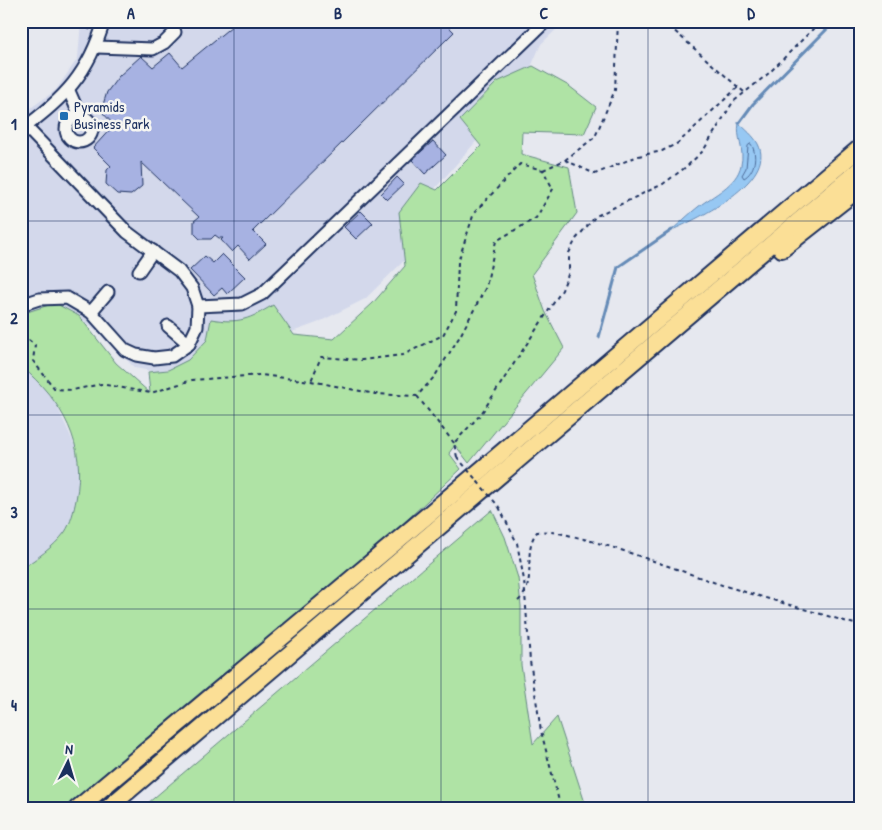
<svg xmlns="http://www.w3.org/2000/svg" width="882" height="830" font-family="'Patrick Hand',sans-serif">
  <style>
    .built { fill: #d3d8eb }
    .green { fill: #afe3a5; stroke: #658982 }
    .water { fill: #97c8f3; stroke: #658bb7 }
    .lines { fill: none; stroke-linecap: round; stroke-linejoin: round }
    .shore { stroke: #4d6c9a; stroke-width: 1 }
    .stream { stroke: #658bb7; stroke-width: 3 }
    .building { fill: #a7b2e2; stroke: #1b2f5e }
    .minor-casing { stroke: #1b2f5e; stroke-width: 15 }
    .highway-casing { stroke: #1b2f5e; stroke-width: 20 }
    .path { stroke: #1b2f5e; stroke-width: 2; stroke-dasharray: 4 4; stroke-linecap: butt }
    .minor { stroke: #f6f6f2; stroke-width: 11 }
    .highway { stroke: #fbdf96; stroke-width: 16 }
    .path-bridge { stroke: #1b2f5e; stroke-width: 2; stroke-dasharray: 4 4; stroke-linecap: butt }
    .grid { fill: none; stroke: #1b2f5e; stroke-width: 1; stroke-opacity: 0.55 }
    .poi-dot { fill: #1f6fb2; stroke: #f6f6f2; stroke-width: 2 }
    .labels { text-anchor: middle; stroke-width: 5; stroke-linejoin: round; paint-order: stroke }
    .poi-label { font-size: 15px; fill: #1b2f5e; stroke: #f6f6f2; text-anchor: start }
    .neatline { fill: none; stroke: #1b2f5e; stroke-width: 2 }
    .grid-label { font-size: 16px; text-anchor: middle; font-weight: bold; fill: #1b2f5e }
  </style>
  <rect width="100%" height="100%" fill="#e6e8ef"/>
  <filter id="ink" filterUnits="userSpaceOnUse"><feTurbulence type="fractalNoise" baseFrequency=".02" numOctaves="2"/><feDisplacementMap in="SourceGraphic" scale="10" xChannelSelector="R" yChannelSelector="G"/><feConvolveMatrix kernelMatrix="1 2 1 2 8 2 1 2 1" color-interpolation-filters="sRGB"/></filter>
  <g filter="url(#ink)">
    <g class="built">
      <path d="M81,21H565L541,44L521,90L432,192L413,252L365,299L317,323L231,354L156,372L135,368L98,332L69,310L52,308L21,315V115L56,90L78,58Z"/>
      <path d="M21,362L53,397L75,446L89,502L72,539L21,576Z"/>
    </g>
    <g class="green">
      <path d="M533,66L569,86L596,107L584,134L522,132L521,154L569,167L577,213L532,274L545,311L564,348L469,463L455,445L449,453L461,469L376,549L200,693L63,809H21V569C37,558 53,548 65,532C71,523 74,510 76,500C87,444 63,402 21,366V314L55,303L79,316L116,363L150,393L148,372L168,370L188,360L207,340L211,319C239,324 250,319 273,305L294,335L334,339L373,303L405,266L399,212L421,183L437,190L481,146L460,120L497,82Z"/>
      <path d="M492,510L505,537L518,578L521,606V665L533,744L557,717L587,809H141Z"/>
    </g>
    <path class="water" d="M739,123C745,129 754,136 758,144C777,180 698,219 672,230C681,222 689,214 698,207C713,195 737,185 741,165C745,149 736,138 739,123Z"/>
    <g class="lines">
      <path class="shore" d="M751,144C758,154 755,172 744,178L742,175L746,168L748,146Z"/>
      <g class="stream">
        <path d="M739,123L753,104L835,21"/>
        <path d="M599,337L618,267L672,230"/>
      </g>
    </g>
    <g class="building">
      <path d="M238,21H443L454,32L253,231L266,244L250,259L238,246L232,252L221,240L223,238H219L215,235L211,239H200L194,233V221L199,217L141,162L142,186L131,195L117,194L106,184L107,170L111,166L93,148L114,125L101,111L107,92L119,76L141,56L153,67L170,53L182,67Z"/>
      <path d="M433,141L446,155L425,174L412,160Z"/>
      <path d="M397,177L404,184L387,200L381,194Z"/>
      <path d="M361,211L373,223L356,239L344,227Z"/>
      <path d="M222,254L245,277L227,294L222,288L214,295L190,270L205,256L213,263Z"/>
    </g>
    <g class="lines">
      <g class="minor-casing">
        <g id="minor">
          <path d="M97,47L153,49L164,43L175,32"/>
          <path d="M69,91L80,116"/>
          <circle cx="79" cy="129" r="13"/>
          <path d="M21,130C64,99 89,73 104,21"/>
          <path d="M139,271L153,251"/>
          <path d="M198,306L242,304L262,294L546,21"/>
          <path d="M21,308L27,303L39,299L67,298L91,312L125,350L136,355L154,358L172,356L189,344L197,327L198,306L192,288L179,271L127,232L26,127"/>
          <path d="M91,312L108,292"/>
          <path d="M168,326L189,344"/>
        </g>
      </g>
      <g class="highway-casing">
        <g id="highway">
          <path d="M782,249L861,187"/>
          <path d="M77,809L453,494L861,147"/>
          <path d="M107,809L861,168"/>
        </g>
      </g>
      <g class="path">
        <path d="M663,21L738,87"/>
        <path d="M89,30L92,21"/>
        <path d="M565,160L595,137L615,90L618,21"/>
        <path d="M543,170L565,160L595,174L638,156L662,151L678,143L738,87L744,92"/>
        <path d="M21,339L26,338L35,345L33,361L55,389L73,390L101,384L151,393L192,380L260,375L311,381L375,394L417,396L435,376L460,336L486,287L496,241L536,218L553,189L543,170L520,164L474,213L458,262L456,311L443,335L403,355L362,360L321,357L311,381"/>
        <path d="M417,396L454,443"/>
        <path d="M457,457L454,443L481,414L562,290L569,272V253L576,239L596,216L663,184L686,167L703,151L733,102L769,73L821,21"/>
        <path d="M499,507L517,543L524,580L530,661L541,731L561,809"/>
        <path d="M518,601C539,583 521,551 537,532C565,526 688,574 722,585C768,599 815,612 861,626"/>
      </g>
      <use href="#minor" class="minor"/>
      <use href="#highway" class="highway"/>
      <path class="path-bridge" d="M457,457L499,507"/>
    </g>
  </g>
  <path class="grid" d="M234,21V809M441,21V809M648,21V809M21,221H861M21,415H861M21,609H861"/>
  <rect class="poi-dot" x="59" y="111" width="10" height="10" rx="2.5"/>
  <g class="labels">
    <g class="poi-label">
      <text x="74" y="112">Pyramids<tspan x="74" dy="17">Business Park</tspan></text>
    </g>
  </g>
  <rect width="882" height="830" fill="none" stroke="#f6f6f2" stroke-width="55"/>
  <g transform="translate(68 762) rotate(5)" stroke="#f6f6f2" stroke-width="4" paint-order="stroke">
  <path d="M0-4L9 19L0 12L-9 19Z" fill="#1b2f5e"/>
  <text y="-8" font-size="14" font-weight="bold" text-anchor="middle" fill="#1b2f5e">N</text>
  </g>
  <rect x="28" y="28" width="826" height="774" class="neatline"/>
  <g class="grid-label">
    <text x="131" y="19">A</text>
    <text x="338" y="19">B</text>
    <text x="544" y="19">C</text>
    <text x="751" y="19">D</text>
    <text x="14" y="130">1</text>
    <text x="14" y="324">2</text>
    <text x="14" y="518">3</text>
    <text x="14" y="711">4</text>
  </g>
</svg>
